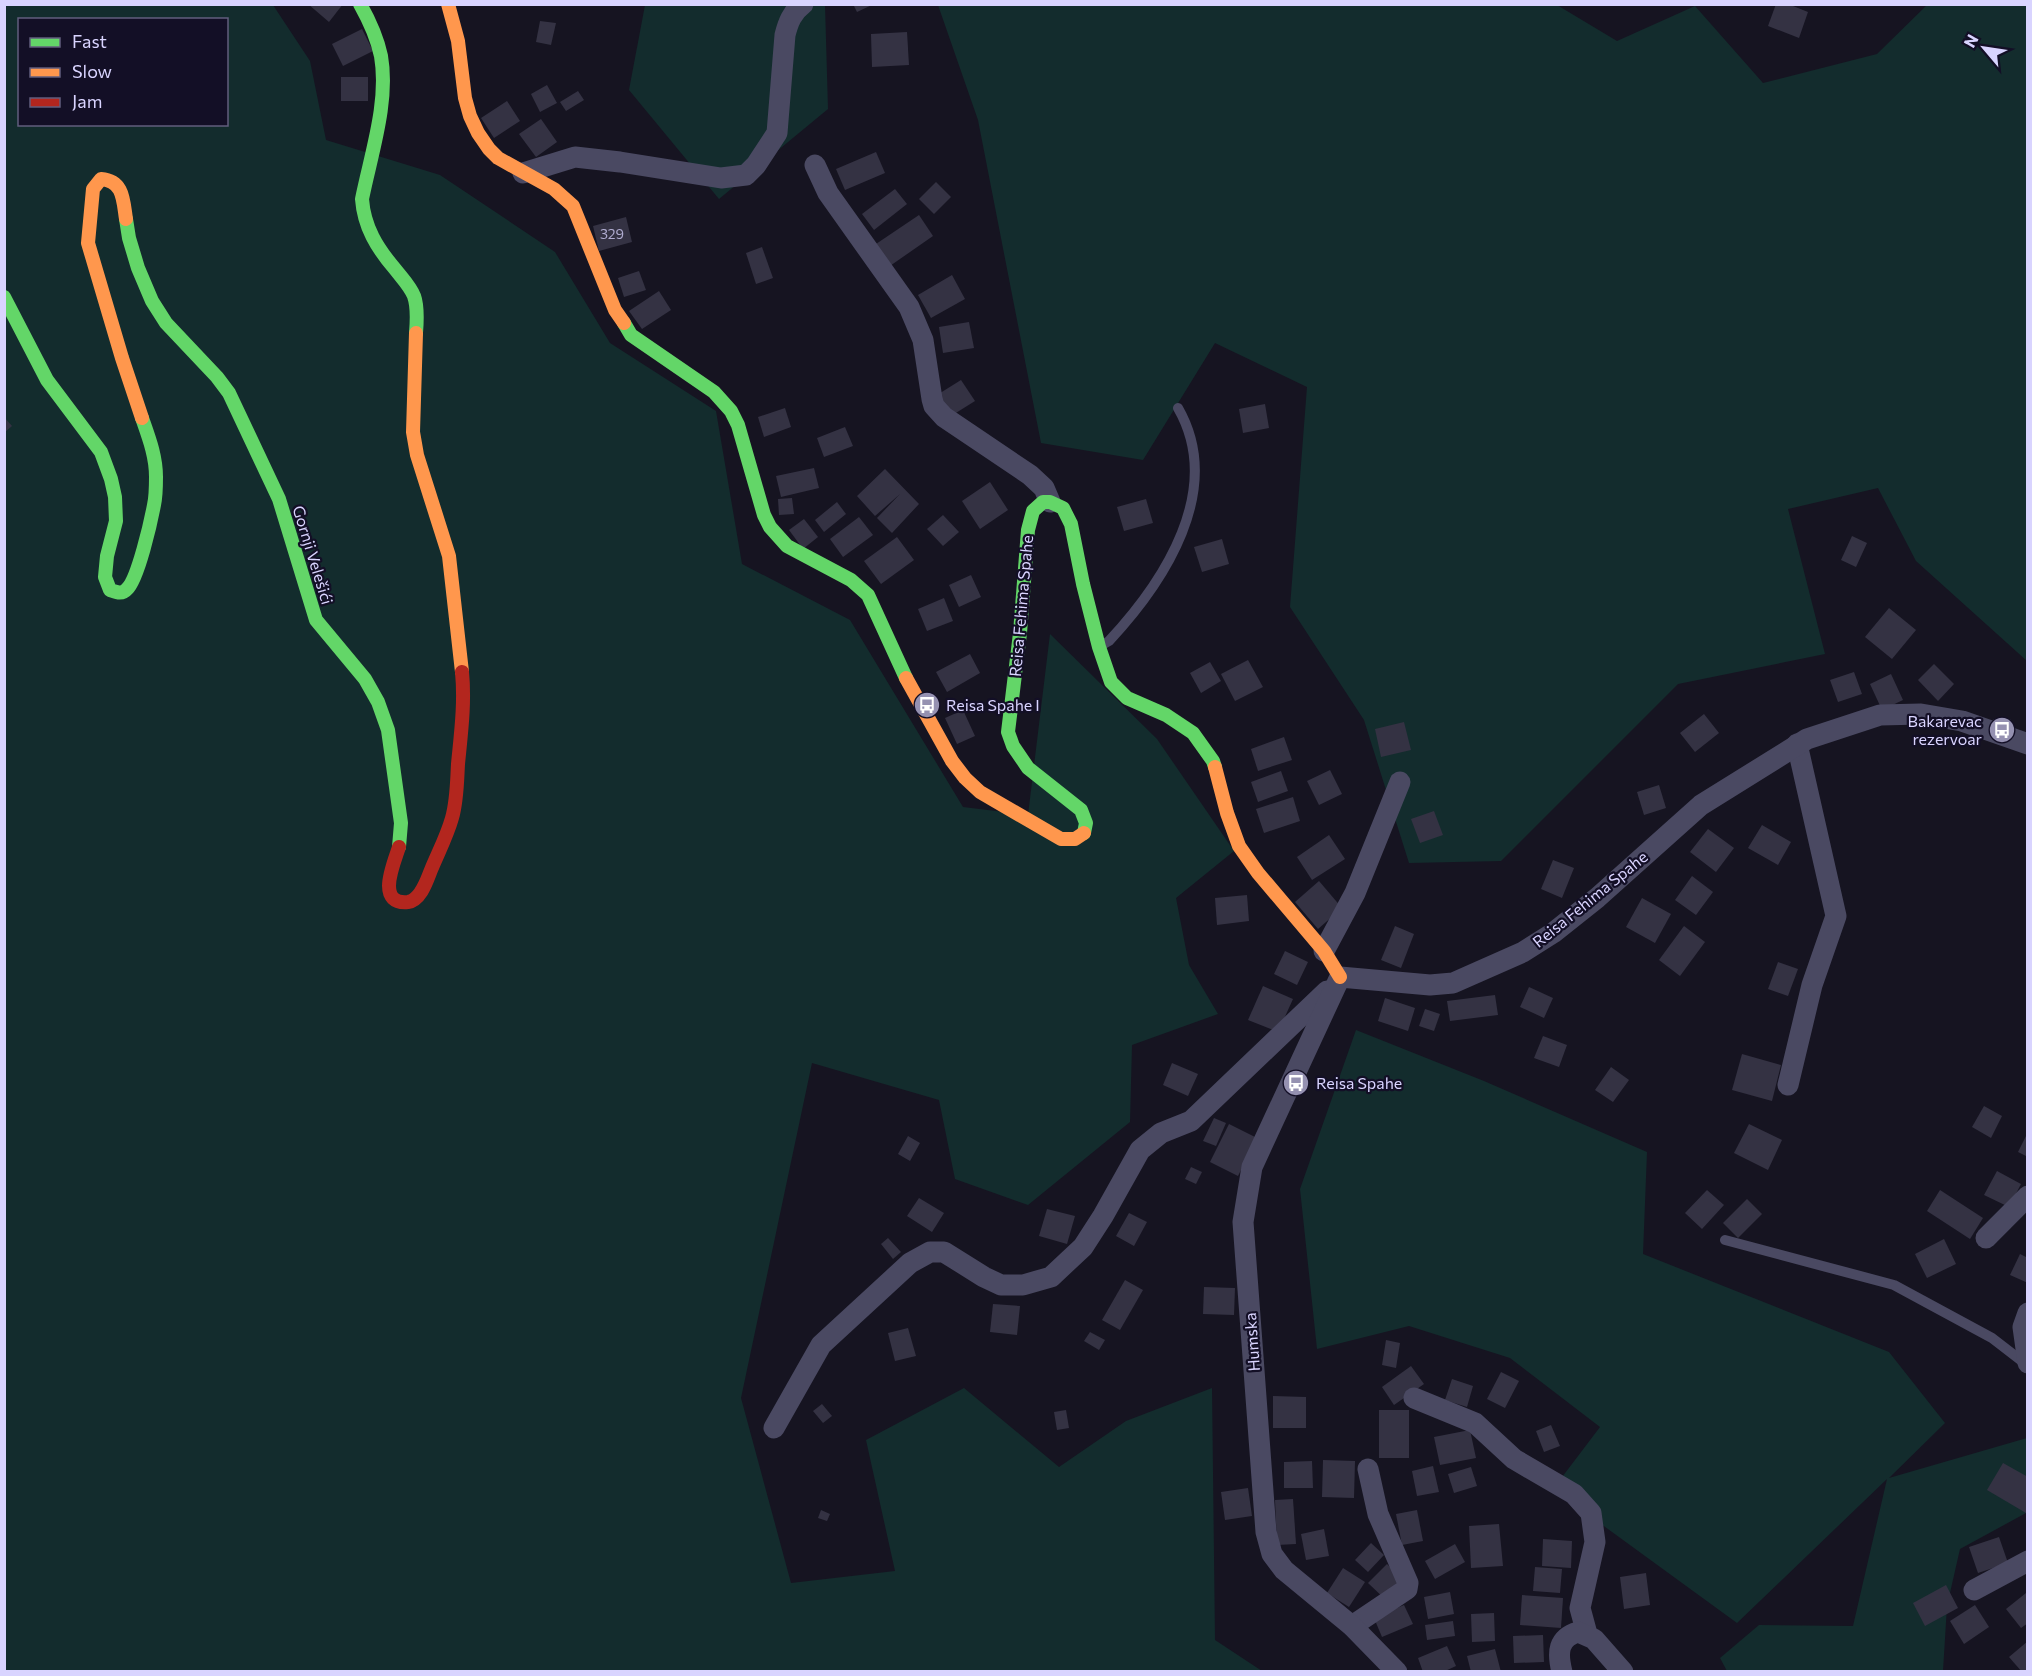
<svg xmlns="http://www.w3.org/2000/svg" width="2032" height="1676" font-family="Commissioner,sans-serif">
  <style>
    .green { fill: #132c2d; fill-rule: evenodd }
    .building { fill: #343243 }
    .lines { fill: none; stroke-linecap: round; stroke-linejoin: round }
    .lane { stroke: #4a4962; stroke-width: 10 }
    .street { stroke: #4a4962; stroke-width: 21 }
    .fast { stroke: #63d668; stroke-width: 14 }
    .slow { stroke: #ff974d; stroke-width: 14 }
    .jam { stroke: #b3261e; stroke-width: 14 }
    .labels { text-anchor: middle; stroke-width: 4.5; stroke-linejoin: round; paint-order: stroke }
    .number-label { font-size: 14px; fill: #b0acd0 }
    .street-label { font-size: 16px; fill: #d9d4ff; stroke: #130f26 }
    .poi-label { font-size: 16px; fill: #d9d4ff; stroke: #130f26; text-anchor: start }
  </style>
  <rect width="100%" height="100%" fill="#161421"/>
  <g class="green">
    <path d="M5,5H273L310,61L326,140L440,175L555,252L610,343L716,411L742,564L850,620L963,807L1028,815L1050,634L1157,739L1234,851L1176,898L1189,965L1218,1014L1132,1045L1130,1122L1028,1205L955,1179L939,1100L812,1063L741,1398L791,1583L895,1571L866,1440L964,1388L1059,1467L1126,1421L1212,1388L1215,1640L1262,1671L5,1672ZM20,20H226V124H20Z"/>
    <path d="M645,5H825L828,109L719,199L629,90Z"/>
    <path d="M938,5H1557L1617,41L1695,6L1763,83L1877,54L1927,5H2027V661L1916,561L1878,488L1788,509L1825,654L1678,684L1501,861L1409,863L1364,720L1290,607L1307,387L1215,343L1143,460L1041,443L978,120Z"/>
    <path d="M1356,1030L1484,1081L1647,1152L1643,1254L1889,1352L1945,1423L1889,1478L2027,1438L2026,1513L1960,1549L1947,1606L1943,1671H1727L1720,1658L1759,1625L1853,1626L1887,1479L1737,1623L1553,1489L1600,1427L1510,1358L1409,1326L1317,1349L1300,1189Z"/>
  </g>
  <g class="building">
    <path d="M308,4H343L329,22Z"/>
    <path d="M853,4H874L857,12Z"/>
    <path d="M1776,4H1788L1808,12L1799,38L1768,26Z"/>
    <path d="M540,21L556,23L551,45L536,42Z"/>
    <path d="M362,29L373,51L343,66L332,44Z"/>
    <path d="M907,32L909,65L872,67L871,34Z"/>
    <rect x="341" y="77" width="27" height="24"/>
    <path d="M547,85L557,103L540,112L531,94Z"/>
    <path d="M578,91L584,100L566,111L560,102Z"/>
    <path d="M507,101L520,121L494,138L481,118Z"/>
    <path d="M541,119L557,142L536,157L519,134Z"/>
    <path d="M876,152L885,173L845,190L836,169Z"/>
    <path d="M936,182L951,197L934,214L919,199Z"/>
    <path d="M895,189L907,204L874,230L862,214Z"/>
    <path d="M919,215L933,236L887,268L873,246Z"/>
    <path d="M626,217L632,242L599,251L593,226Z"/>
    <path d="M762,247L773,278L756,284L746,253Z"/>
    <path d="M639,271L646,290L624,297L618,278Z"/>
    <path d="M952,275L965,299L931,318L918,295Z"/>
    <path d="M659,291L671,310L642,329L629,311Z"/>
    <path d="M969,322L974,348L943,353L939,327Z"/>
    <path d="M961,380L975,401L951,416L937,395Z"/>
    <path d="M1265,404L1269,428L1243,433L1239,409Z"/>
    <path d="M785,408L791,427L764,437L758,417Z"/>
    <path d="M4,417L12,426L4,433Z"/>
    <path d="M845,427L853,446L824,457L817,438Z"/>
    <path d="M814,468L819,488L781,497L776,476Z"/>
    <path d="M885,469L919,504L892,533L877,518L900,494L875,516L857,496Z"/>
    <path d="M990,482L1008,510L980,529L962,501Z"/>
    <path d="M792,498L794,514L779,515L778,499Z"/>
    <path d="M1146,499L1153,523L1124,531L1117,507Z"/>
    <path d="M837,502L846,514L824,532L815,520Z"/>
    <path d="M943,515L959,532L943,546L927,529Z"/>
    <path d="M859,517L873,535L843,557L830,539Z"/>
    <path d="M804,519L818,537L803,549L789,530Z"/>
    <path d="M1852,536L1867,543L1856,567L1841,560Z"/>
    <path d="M897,537L914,560L881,584L864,561Z"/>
    <path d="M1222,539L1229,564L1202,572L1194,547Z"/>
    <path d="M971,575L981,597L959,607L949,585Z"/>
    <path d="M944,598L953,621L927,631L918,609Z"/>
    <path d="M1889,608L1916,630L1892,659L1865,637Z"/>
    <path d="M970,654L980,673L947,692L936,672Z"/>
    <path d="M1248,660L1263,687L1235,701L1221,674Z"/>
    <path d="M1210,662L1221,681L1201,693L1190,673Z"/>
    <path d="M1934,664L1954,684L1938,701L1918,680Z"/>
    <path d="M1854,672L1862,694L1838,702L1830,680Z"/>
    <path d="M1891,674L1903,700L1882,710L1870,684Z"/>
    <path d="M963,710L975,736L957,744L945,718Z"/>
    <path d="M1704,714L1719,733L1695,752L1680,733Z"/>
    <path d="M1404,722L1411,750L1381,757L1375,729Z"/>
    <path d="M1284,737L1292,760L1258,771L1251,749Z"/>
    <path d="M1330,770L1342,794L1319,805L1307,781Z"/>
    <path d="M1281,771L1288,791L1258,802L1251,782Z"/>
    <path d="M1659,785L1666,808L1644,815L1637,792Z"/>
    <path d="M1293,797L1300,821L1264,833L1256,809Z"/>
    <path d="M1434,811L1443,835L1420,843L1411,819Z"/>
    <path d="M1762,825L1791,842L1778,865L1748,848Z"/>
    <path d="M1708,829L1734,848L1716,872L1690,852Z"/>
    <path d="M1329,835L1345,859L1312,880L1297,857Z"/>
    <path d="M1553,860L1574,868L1562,898L1541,889Z"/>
    <path d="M1692,876L1713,892L1696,915L1675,900Z"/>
    <path d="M1319,881L1342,908L1318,929L1295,902Z"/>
    <path d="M1247,895L1249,921L1217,925L1215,898Z"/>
    <path d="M1642,898L1671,914L1655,943L1626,927Z"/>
    <path d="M1395,926L1414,934L1401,968L1381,960Z"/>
    <path d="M1684,926L1705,942L1680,976L1659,960Z"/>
    <path d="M1285,951L1308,962L1297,985L1274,974Z"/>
    <path d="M1778,962L1798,969L1788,996L1768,989Z"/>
    <path d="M1263,986L1293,999L1278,1032L1248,1020Z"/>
    <path d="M1529,987L1553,998L1544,1018L1520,1007Z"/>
    <path d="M1495,995L1498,1015L1450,1021L1447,1001Z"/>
    <path d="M1385,998L1415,1008L1408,1031L1378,1021Z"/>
    <path d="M1425,1009L1440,1014L1434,1031L1419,1026Z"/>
    <path d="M1543,1036L1567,1045L1559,1067L1534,1058Z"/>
    <path d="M1742,1054L1781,1065L1772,1101L1732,1090Z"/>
    <path d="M1172,1063L1198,1074L1188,1096L1163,1085Z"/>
    <path d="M1611,1067L1629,1080L1613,1102L1595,1090Z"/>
    <path d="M1984,1106L2002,1116L1991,1138L1972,1127Z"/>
    <path d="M1214,1118L1226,1123L1216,1146L1203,1141Z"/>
    <path d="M1229,1124L1257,1138L1238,1176L1210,1162Z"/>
    <path d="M1749,1124L1782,1140L1768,1170L1734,1153Z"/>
    <path d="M2028,1132V1157L2018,1152Z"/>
    <path d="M908,1136L920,1143L910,1161L898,1154Z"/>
    <path d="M1191,1167L1202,1172L1196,1184L1185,1179Z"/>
    <path d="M1997,1171L2021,1184L2009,1207L1984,1195Z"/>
    <path d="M1707,1190L1724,1205L1702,1229L1685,1213Z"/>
    <path d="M1940,1190L1983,1218L1970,1239L1927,1211Z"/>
    <path d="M919,1198L944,1213L932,1232L907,1216Z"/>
    <path d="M1747,1199L1762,1214L1738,1238L1723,1223Z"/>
    <path d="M1047,1209L1075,1216L1067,1244L1039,1236Z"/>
    <path d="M1129,1213L1147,1222L1134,1246L1116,1236Z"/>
    <path d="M888,1238L901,1252L893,1259L881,1244Z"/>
    <path d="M1944,1239L1956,1264L1927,1278L1915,1254Z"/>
    <path d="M2020,1254L2028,1258V1283L2010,1275Z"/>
    <path d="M1125,1280L1143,1290L1120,1330L1102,1320Z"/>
    <path d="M1204,1287L1235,1288L1234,1315L1203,1314Z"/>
    <path d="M993,1304L1020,1306L1017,1335L990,1332Z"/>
    <path d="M908,1328L916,1356L895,1361L888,1333Z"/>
    <path d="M1090,1332L1105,1340L1099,1350L1084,1341Z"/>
    <path d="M1386,1340L1400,1343L1396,1368L1382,1365Z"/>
    <path d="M1411,1366L1424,1384L1394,1405L1382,1387Z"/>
    <path d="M1501,1372L1519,1381L1505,1408L1487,1399Z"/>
    <path d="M1452,1379L1473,1386L1467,1407L1445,1400Z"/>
    <path d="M1273,1396L1306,1397V1428H1273Z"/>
    <path d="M822,1404L832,1416L823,1423L813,1411Z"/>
    <path d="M1066,1410L1069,1428L1057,1430L1054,1412Z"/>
    <rect x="1379" y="1410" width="30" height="48"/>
    <path d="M1551,1425L1560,1446L1544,1452L1536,1431Z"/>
    <path d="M1470,1430L1476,1458L1440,1465L1434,1437Z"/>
    <path d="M1323,1460L1355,1461L1354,1498L1322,1497Z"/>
    <path d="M1312,1461L1313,1488H1284V1462Z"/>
    <path d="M2003,1463L2028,1477L2026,1513L1987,1490Z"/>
    <path d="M1433,1466L1439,1492L1417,1496L1412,1471Z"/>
    <path d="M1471,1467L1477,1486L1454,1493L1448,1474Z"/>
    <path d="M1248,1488L1252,1516L1225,1520L1221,1492Z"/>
    <path d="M1293,1499L1296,1544L1277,1545L1275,1500Z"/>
    <path d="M821,1510L830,1514L827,1521L818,1518Z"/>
    <path d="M1417,1510L1423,1541L1402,1545L1396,1514Z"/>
    <path d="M1499,1524L1503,1566L1471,1568L1469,1526Z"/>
    <path d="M1324,1529L1329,1556L1306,1560L1301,1534Z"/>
    <path d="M1999,1537L2008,1563L1978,1573L1969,1547Z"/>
    <path d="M1543,1539L1572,1541L1571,1568L1542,1566Z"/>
    <path d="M1371,1543L1384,1555L1368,1572L1355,1560Z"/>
    <path d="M1455,1544L1465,1562L1435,1579L1425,1561Z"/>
    <path d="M1387,1564L1404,1581L1386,1600L1368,1583Z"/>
    <path d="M1535,1567L1562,1569L1560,1593L1533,1591Z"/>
    <path d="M1343,1568L1365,1582L1349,1607L1327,1593Z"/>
    <path d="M1646,1573L1650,1605L1624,1609L1620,1577Z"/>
    <path d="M1946,1585L1958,1608L1925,1626L1913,1603Z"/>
    <path d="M1450,1592L1454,1614L1428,1619L1424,1597Z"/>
    <path d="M2026,1593L2028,1623L2021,1628L2006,1609Z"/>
    <path d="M1522,1595L1563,1598L1561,1628L1520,1625Z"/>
    <path d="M1404,1605L1413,1624L1382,1637L1374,1618Z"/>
    <path d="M1975,1605L1989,1627L1964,1644L1950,1621Z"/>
    <path d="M1494,1613L1495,1641L1472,1642L1471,1614Z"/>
    <path d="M1453,1621L1455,1636L1427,1640L1425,1625Z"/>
    <path d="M1543,1635L1544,1662L1514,1663L1513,1636Z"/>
    <path d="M2028,1641V1672H2022L2009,1657Z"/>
    <path d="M1447,1646L1456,1666L1443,1672H1423L1418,1658Z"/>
    <path d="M1495,1649L1501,1672H1471L1467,1656Z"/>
  </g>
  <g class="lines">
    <g class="lane">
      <path d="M1102,645L1109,641C1164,582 1225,490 1178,408"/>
      <path d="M1725,1240L1894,1285L1992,1338L2027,1365"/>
    </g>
    <g class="street">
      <path d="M815,165L828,193L909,307L923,340L932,399L934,406L944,417L1030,475L1044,488L1050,502"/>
      <path d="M523,173L575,157L620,162L721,178L746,175L756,165L777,133L785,35C788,23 792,12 803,4"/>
      <path d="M1324,951L1355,893L1400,782"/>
      <path d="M1788,1085L1812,985L1836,916L1797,744"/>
      <path d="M1986,1238L2028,1196"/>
      <path d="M2028,1313L2023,1327L2028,1363"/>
      <path d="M1414,1398L1475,1423L1514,1459L1574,1494L1591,1513L1595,1542L1580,1608L1587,1634"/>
      <path d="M774,1428L821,1345L910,1263L930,1252H944L984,1277L1001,1285H1023L1051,1277L1083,1247L1103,1216L1140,1150L1161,1133L1191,1121L1327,991"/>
      <path d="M1974,1590L2028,1561"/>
      <path d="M1352,1626L1407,1589L1408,1583L1378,1514L1368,1469"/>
      <path d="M1397,1672L1352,1626L1284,1570L1272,1554L1266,1532L1243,1222L1252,1167L1340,977L1430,985L1453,983L1523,952L1553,933L1597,898L1701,805L1807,739L1880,715L1921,714L1962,721L2028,744"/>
      <path d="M1562,1672C1557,1652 1558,1638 1578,1632L1594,1639L1623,1672"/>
    </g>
    <g class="fast">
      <path d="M360,4C369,20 377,37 381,56C389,102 371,154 362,199C364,227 377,248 395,269C402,278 410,286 414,296C418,307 417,321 416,333"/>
      <path d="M126,219L129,238L138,268L152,301L166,323L217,377L229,393L279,499L316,620L365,679L378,702L388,730L401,823L399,847"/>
      <path d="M4,297L47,380L101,452L111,479L115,497L116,521L107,556L105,577L110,590C116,592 122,595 127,589C138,579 151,521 154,505C156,496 156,486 156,477C156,456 149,438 142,418"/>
      <path d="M624,323L631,335L714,392L731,411L738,425L764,515L770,527L787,546L851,580L868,595L906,678"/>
      <path d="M1084,833L1086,823L1081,810L1028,768L1013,746L1008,732L1020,633L1028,530L1033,511L1043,502H1050L1063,508L1071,524L1083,584L1099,647L1111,682L1127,698L1166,715L1193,733L1213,761L1215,767"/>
    </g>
    <g class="slow">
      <path d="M448,4L458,41L465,98L470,116L478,133L489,149L498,158L554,189L573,206L615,310L624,323"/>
      <path d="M126,219C123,200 124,181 101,179L93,189L88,243L122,358L142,418"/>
      <path d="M416,333L413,432L417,455L449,556L462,672"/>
      <path d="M906,678L952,761L965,778L980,792L1061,839H1075L1084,833"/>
      <path d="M1215,767L1227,813L1239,846L1258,873L1324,951L1340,977"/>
    </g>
    <path class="jam" d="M399,847C394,863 375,905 408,902C421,900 427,880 431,870C438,853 447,836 452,818C457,801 457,782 458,764C461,733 465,703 462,672"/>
  </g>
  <defs>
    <g id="bus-disc" transform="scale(1.35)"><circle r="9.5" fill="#9591b1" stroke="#130f26"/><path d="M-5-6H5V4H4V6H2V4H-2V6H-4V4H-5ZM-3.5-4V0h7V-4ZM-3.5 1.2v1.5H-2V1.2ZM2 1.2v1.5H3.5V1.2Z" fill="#fff"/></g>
  </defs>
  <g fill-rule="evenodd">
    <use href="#bus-disc" x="927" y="705"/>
    <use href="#bus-disc" x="2002" y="730"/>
    <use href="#bus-disc" x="1296" y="1083"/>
  </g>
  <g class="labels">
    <g class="number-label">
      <text x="612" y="239">329</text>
    </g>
    <g class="street-label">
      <text transform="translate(313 555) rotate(73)" y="6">Gornji Velešići</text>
      <text transform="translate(1021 606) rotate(-85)" y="6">Reisa Fehima Spahe</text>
      <text transform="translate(1590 899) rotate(-39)" y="6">Reisa Fehima Spahe</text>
      <text transform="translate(1252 1342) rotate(-94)" y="6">Humska</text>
    </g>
    <g class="poi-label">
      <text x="946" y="711">Reisa Spahe I</text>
      <text x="1982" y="727" text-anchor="end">Bakarevac<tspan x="1982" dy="18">rezervoar</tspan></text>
      <text x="1316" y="1089">Reisa Spahe</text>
    </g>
  </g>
  <rect width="2032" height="1676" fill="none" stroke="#d9d4ff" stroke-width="12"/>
  <rect x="18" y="18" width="210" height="108" fill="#130f26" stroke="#625e7d" stroke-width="1.5"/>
  <rect x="30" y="38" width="30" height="9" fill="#63d668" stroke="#625e7d" stroke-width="1.5"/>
  <text x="72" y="48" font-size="18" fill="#d9d4ff">Fast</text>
  <rect x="30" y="68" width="30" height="9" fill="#ff974d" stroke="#625e7d" stroke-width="1.5"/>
  <text x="72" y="78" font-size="18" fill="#d9d4ff">Slow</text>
  <rect x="30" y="98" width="30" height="9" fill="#b3261e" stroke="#625e7d" stroke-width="1.5"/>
  <text x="72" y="108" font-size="18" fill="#d9d4ff">Jam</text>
  <g transform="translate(1984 48) rotate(299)" stroke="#130f26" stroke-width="4.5" paint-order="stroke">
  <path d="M0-4.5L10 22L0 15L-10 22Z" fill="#d9d4ff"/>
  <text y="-9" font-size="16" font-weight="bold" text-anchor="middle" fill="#d9d4ff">N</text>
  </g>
</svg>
